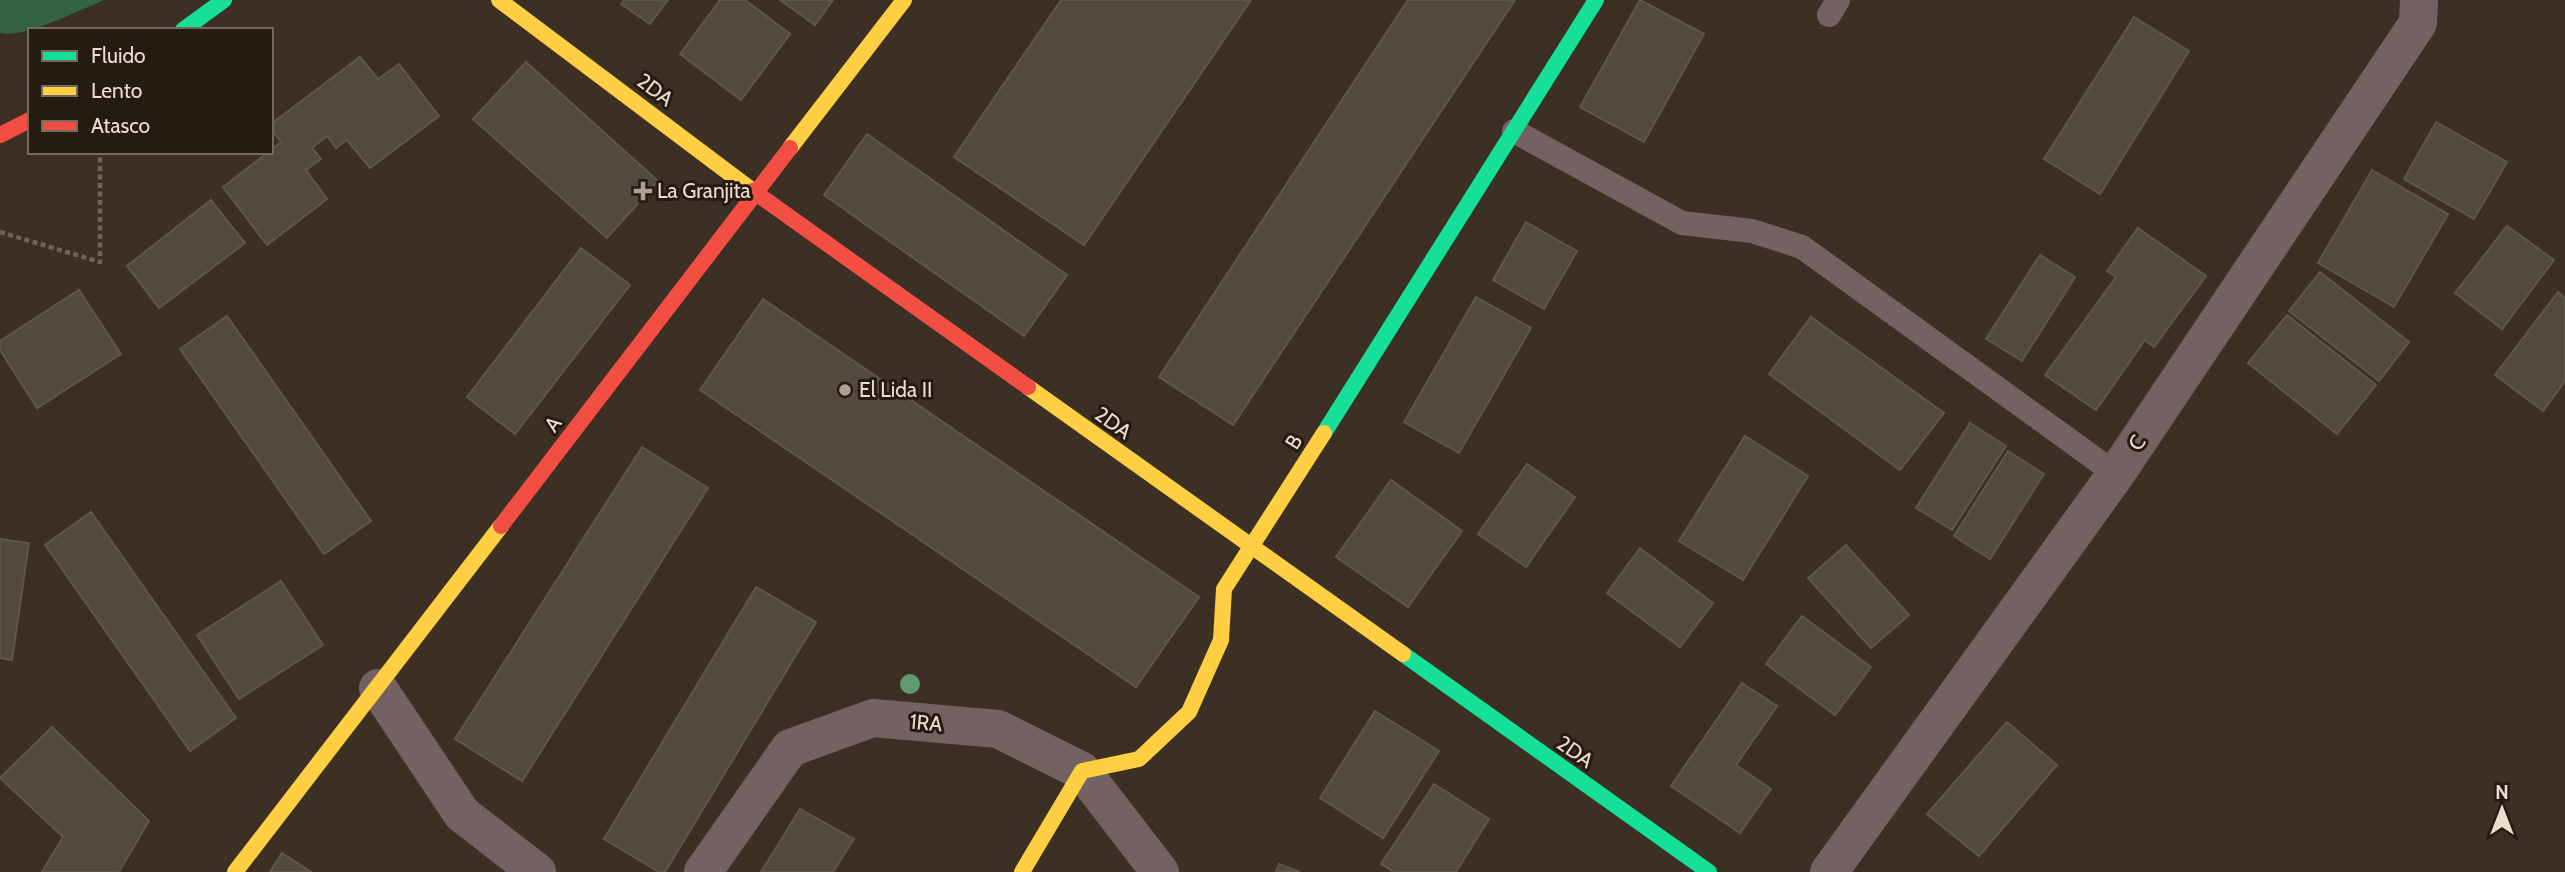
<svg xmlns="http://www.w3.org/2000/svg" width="2565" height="872" font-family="Cabin,sans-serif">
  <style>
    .garden { fill: #336245 }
    .building { fill: #53493e; stroke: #5f564b; stroke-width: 2 }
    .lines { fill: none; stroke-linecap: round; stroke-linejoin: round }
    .path { stroke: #716260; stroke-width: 4.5; stroke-dasharray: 5 3.5; stroke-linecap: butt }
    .lane { stroke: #746263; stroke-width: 24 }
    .street { stroke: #746263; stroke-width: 38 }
    .fast { stroke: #16e098; stroke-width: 16 }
    .slow { stroke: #ffcf43; stroke-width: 16 }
    .jam { stroke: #f24e42; stroke-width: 16 }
    .tree { fill: #619a71 }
    .poi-dot { fill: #aea193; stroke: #251b11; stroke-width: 2.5 }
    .labels { text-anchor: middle; stroke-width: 6; stroke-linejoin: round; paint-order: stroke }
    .street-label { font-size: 21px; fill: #ebdecf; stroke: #251b11 }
    .poi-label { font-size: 21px; fill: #ebdecf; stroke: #251b11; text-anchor: start }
  </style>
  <rect width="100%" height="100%" fill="#3c3024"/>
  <path class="garden" d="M0,0H104C80,10 23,39 0,33Z"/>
  <g class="building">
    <path d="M624,0H668L650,24L621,4Z"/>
    <path d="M720,0H745L790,34L741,100L680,54Z"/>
    <path d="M780,0H833L815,25Z"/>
    <path d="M1061,0H1251L1084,245L954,157Z"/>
    <path d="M1408,0H1515L1233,425L1159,377Z"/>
    <path d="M1640,0L1704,34L1644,142L1580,107Z"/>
    <path d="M2134,17L2189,51L2100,194L2044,159Z"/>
    <path d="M360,57L378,79L399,64L439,116L370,168L347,140L336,148L327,136L312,148L321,159L306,170L327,199L267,245L223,187L281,142L271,129V124Z"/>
    <path d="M526,62L658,181L607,238L473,119Z"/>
    <path d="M2436,122L2507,162L2474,219L2404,179Z"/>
    <path d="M867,134L1067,275L1024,336L824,195Z"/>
    <path d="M2372,170L2448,214L2394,307L2318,263Z"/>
    <path d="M211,200L245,243L159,308L127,266Z"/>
    <path d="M1526,222L1577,251L1544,309L1493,280Z"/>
    <path d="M2507,226L2554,260L2502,329L2455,293Z"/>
    <path d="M2138,228L2206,276L2154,347L2145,340L2096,410L2045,375L2116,277L2107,271Z"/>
    <path d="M581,248L630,285L515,434L467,397Z"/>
    <path d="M2040,255L2075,277L2022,361L1986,339Z"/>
    <path d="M2320,272L2409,342L2379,381L2289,311Z"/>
    <path d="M79,290L121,354L37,408L0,350V341Z"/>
    <path d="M2558,292L2565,298V381L2543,411L2495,375Z"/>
    <path d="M1476,297L1531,328L1459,453L1404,422Z"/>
    <path d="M763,299L1199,597L1136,687L700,390Z"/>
    <path d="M2287,315L2376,385L2337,434L2248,363Z"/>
    <path d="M227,316L371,521L324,554L180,349Z"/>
    <path d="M1811,317L1944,413L1900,470L1769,374Z"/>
    <path d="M1970,423L2006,446L1952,530L1916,508Z"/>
    <path d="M1745,436L1808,476L1743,580L1679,541Z"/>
    <path d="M642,447L708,488L522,781L455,739Z"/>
    <path d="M2008,451L2044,474L1990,559L1954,536Z"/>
    <path d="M1527,464L1575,497L1526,567L1478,534Z"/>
    <path d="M1391,480L1462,531L1408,607L1336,557Z"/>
    <path d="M91,512L236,718L190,751L45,545Z"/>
    <path d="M0,539L29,543L12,660L0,658Z"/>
    <path d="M1846,545L1909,615L1871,648L1808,578Z"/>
    <path d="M1640,548L1713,603L1680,647L1607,593Z"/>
    <path d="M281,581L323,645L239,699L197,635Z"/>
    <path d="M756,587L816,622L665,872H659L604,839Z"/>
    <path d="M1802,616L1871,667L1835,715L1766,664Z"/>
    <path d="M1742,683L1777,706L1736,765L1771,789L1740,833L1671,786Z"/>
    <path d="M1375,711L1439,751L1383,838L1320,798Z"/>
    <path d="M2007,722L2057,765L1979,856L1927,814Z"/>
    <path d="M52,727L149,821L119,872H42L63,837L0,778Z"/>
    <path d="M1434,784L1489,819L1456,872H1394L1381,864Z"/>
    <path d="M800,809L854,839L833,872H761Z"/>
    <path d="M282,853L311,872H270Z"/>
    <path d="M1279,864L1300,872H1276Z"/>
  </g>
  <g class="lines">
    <path class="path" d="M0,232L100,262V152"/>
    <g class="lane">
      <path d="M1829,15L1838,0"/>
      <path d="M1514,131L1682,223L1752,231L1802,247L2116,474"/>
    </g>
    <g class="street">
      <path d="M378,688L462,814L537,872"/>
      <path d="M703,872L790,748L873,718L998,729L1082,771L1160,872"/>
      <path d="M1829,872L2116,474L2418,23L2419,0"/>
    </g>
    <g class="fast">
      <path d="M183,30L224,0"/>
      <path d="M1324,433L1596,0"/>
      <path d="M1403,654L1709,872"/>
    </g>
    <g class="slow">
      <path d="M499,0L753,191"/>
      <path d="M790,148L904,0"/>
      <path d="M1028,387L1403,654"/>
      <path d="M235,872L501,526"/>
      <path d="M1022,872L1082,771L1139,759L1189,712L1221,640L1224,589L1324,433"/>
    </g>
    <g class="jam">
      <path d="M0,135L30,120"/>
      <path d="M753,191L1028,387"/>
      <path d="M501,526L790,148"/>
    </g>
  </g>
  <circle class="tree" cx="910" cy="684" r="10"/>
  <g class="poi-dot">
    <path d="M639.5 180.5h7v7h7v7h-7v7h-7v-7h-7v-7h7z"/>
    <circle cx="845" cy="390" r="7"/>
  </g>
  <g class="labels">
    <g class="street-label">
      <text transform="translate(655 90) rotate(37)" y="7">2DA</text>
      <text transform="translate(1113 423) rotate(36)" y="7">2DA</text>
      <text transform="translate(553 424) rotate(-53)" y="7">A</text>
      <text transform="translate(1294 442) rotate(-58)" y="7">B</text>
      <text transform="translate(2137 443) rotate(-56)" y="7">C</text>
      <text transform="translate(926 723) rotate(5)" y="7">1RA</text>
      <text transform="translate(1575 752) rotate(35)" y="7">2DA</text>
    </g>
    <g class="poi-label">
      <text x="657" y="198">La Granjita</text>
      <text x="859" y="397">El Lida II</text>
    </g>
  </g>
  <rect x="28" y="28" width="245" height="126" fill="#251b11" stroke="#74695d" stroke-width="2"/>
  <rect x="42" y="51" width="35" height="10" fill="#16e098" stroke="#74695d" stroke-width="2"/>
  <text x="91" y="63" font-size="21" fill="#ebdecf">Fluido</text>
  <rect x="42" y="86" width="35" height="10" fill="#ffcf43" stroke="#74695d" stroke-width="2"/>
  <text x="91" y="98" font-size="21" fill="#ebdecf">Lento</text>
  <rect x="42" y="121" width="35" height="10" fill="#f24e42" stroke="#74695d" stroke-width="2"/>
  <text x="91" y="133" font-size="21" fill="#ebdecf">Atasco</text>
  <g transform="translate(2502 809)" stroke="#251b11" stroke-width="5" paint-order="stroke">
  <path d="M0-5L12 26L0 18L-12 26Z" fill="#ebdecf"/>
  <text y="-10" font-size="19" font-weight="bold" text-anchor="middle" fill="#ebdecf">N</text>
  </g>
</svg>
